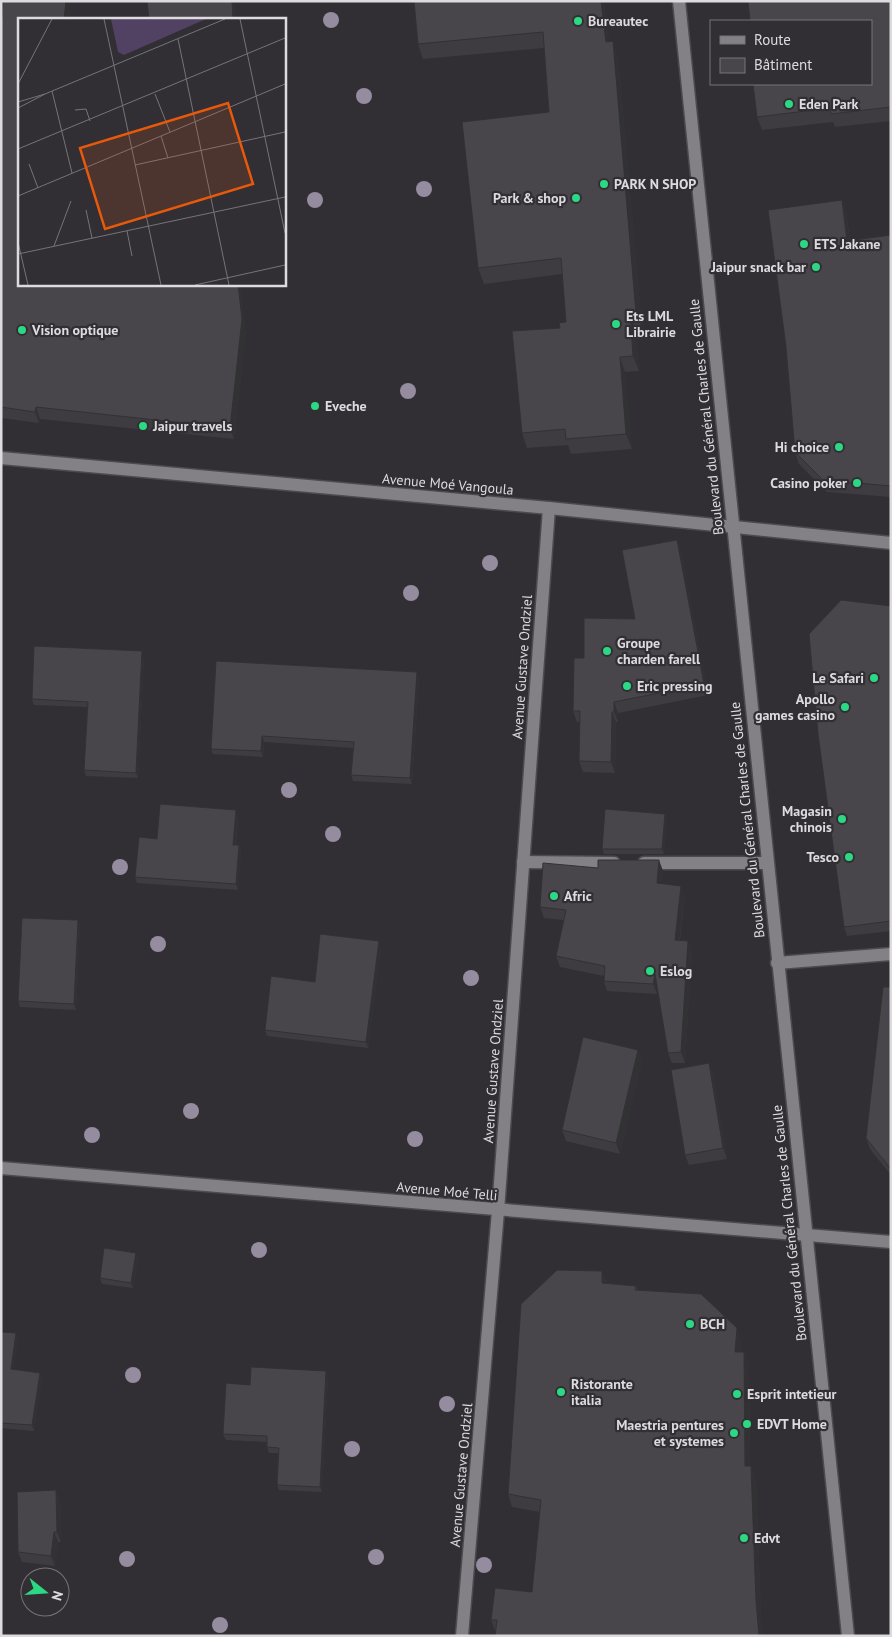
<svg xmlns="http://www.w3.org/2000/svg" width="892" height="1637" font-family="'PT Sans',sans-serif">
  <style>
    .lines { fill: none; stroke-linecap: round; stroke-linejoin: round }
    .lane-casing { stroke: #4c4a4e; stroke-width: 15 }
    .street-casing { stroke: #4c4a4e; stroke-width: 15 }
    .secondary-casing { stroke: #4c4a4e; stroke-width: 15 }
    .lane { stroke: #838186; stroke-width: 12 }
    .street { stroke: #838186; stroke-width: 12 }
    .secondary { stroke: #838186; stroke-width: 12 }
    .tree { fill: #958ca0 }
    .wall { fill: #3e3c40 }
    .shaded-wall { fill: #323134 }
    .building { fill: #48464a; stroke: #323134 }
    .poi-dot { fill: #2cd884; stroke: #312f34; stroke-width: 2 }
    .labels { text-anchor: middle; stroke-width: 4.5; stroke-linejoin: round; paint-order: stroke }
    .poi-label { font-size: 14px; font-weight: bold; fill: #dddbde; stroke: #312f34; text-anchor: start }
    .street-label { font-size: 14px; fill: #dddbde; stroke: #312f34 }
    .inset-road { fill: none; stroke: #767478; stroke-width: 1 }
    .view { fill: #e8590c; fill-opacity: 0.15; stroke: #e8590c; stroke-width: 2.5 }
    .inset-edge { fill: none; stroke: #dddbde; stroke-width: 2.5 }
  </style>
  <rect width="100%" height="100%" fill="#312f34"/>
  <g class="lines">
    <g class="lane-casing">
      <g id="lane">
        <path d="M523,862L614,863"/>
        <path d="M644,863H767"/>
      </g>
    </g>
    <g class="street-casing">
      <g id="street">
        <path d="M1,458L549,508L891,543"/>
        <path d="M777,963L891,954"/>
        <path d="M1,1168L891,1242"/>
        <path d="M462,1636L498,1211L549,508"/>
      </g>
    </g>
    <g class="secondary-casing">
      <path id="secondary" d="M679,1L848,1636"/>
    </g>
    <use href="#lane" class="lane"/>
    <use href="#street" class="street"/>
    <use href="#secondary" class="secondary"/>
  </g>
  <g class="tree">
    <circle cx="331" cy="20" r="8"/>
    <circle cx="364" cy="96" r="8"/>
    <circle cx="424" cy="189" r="8"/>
    <circle cx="315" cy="200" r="8"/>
    <circle cx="408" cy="391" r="8"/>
    <circle cx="490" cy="563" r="8"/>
    <circle cx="411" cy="593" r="8"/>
    <circle cx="289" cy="790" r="8"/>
    <circle cx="333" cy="834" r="8"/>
    <circle cx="120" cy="867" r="8"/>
    <circle cx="158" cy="944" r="8"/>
    <circle cx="471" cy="978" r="8"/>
    <circle cx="191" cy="1111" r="8"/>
    <circle cx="92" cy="1135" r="8"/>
    <circle cx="415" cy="1139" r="8"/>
    <circle cx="259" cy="1250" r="8"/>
    <circle cx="133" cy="1375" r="8"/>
    <circle cx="447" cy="1404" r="8"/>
    <circle cx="352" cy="1449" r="8"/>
    <circle cx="376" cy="1557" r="8"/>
    <circle cx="127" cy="1559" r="8"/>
    <circle cx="484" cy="1565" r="8"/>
    <circle cx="220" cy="1625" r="8"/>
  </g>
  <g class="wall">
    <path d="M3,1H70L69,19L19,284L246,330L234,439L40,419L39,423L1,418V18H2Z"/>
    <path d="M414,1L610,41L618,56L642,328L635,329L639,371L625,372L632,449L571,454L568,445L527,448L522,433L560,328L566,322L562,274L484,284L478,268L549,112L544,48L423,59L418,44Z"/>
    <path d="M891,1V121L835,127L833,122L762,130L757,117Z"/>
    <path d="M842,200L846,212L850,240L891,235V497L827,492L799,464L795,452Z"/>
    <path d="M677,540L681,551L708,695L618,713V722H616L615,773L583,772L579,761L580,722H577L573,711L584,658L635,619Z"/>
    <path d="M891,606V931L847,936L844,927Z"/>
    <path d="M144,657L138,778L86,776L84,770L87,707L34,705L32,699Z"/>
    <path d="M419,677L412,784L353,781L351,775L353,748L264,742L263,757L213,754L211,749Z"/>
    <path d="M665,814L667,820L664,854H604L602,849Z"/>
    <path d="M238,816L236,845H239L241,851L238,890L137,883L135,877L157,839Z"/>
    <path d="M598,868L663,871L662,883L685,896L680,940L688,941L692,951L685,1063H672L668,1053L658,990L657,994L607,991L604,981V976L560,967L556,956L564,920L544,918L540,907Z"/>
    <path d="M78,920L80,925L76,1010L20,1007L18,1001Z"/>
    <path d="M381,947L368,1048L267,1036L265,1030L315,982Z"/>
    <path d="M891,987V1175L870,1149L866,1138Z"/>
    <path d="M642,1060L620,1154L566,1141L562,1130Z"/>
    <path d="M709,1063L713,1074L727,1159L689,1165L685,1155Z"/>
    <path d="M138,1258L133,1288L102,1284L100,1278Z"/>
    <path d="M602,1271L607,1283L636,1286L638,1290L741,1341L740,1352H744L749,1365L750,1466H751L756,1479L761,1614L496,1633L491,1620L532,1592L540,1512L512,1507L508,1494Z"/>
    <path d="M1,1332L18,1339L13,1369L40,1373L42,1379L34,1431L1,1428Z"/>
    <path d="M326,1371L328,1377L322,1492L279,1490L277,1485L278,1453H269L267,1447V1442L226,1440L223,1434L250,1385Z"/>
    <path d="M56,1490L60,1500L61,1542H58L55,1566L22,1562L18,1552Z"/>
  </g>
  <g class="shaded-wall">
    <path d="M66,1H70L69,19H64Z"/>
    <path d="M232,1H235L236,19H233Z"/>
    <path d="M601,1H605L612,57L606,42Z"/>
    <path d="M613,41L618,56L642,328L636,313Z"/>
    <path d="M842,200L846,212L851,252L847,241Z"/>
    <path d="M238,284H241L246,330L234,439L230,428Z"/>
    <path d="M630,313L635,329L639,371L633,356Z"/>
    <path d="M620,357L625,372L632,449L626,434Z"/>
    <path d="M36,407L40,419L39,423L35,412Z"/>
    <path d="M677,540L681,551L708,695L704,684Z"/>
    <path d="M142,651L144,657L138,778L136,773Z"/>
    <path d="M417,672L419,677L412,784L410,778Z"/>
    <path d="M614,702L618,713V722L614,712Z"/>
    <path d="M612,712L616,722L615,773L611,762Z"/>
    <path d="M262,736L264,742L263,757L261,751Z"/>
    <path d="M236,810L238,816L235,850L233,845Z"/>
    <path d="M665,814L667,820L664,854L662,849Z"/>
    <path d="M239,845L241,851L238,890L236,884Z"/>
    <path d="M659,860L663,871L661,893L657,883Z"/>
    <path d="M681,886L685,896L678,950L675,940Z"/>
    <path d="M78,920L80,925L76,1010L74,1004Z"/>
    <path d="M379,941L381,947L368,1048L366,1042Z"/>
    <path d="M688,941L692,951L685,1063L681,1052Z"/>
    <path d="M655,974L659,984L657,994L653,984Z"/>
    <path d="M638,1050L642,1060L620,1154L616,1143Z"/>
    <path d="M709,1063L713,1074L727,1159L723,1148Z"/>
    <path d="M136,1253L138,1258L133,1288L131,1283Z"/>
    <path d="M602,1271L607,1284L602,1283Z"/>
    <path d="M737,1328L741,1341L739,1365L735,1352Z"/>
    <path d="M16,1333L18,1339L13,1375L11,1369Z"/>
    <path d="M744,1352L749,1365L750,1479L745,1466Z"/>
    <path d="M326,1371L328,1377L322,1492L320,1487Z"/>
    <path d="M40,1373L42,1379L34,1431L32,1425Z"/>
    <path d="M751,1466L756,1479L761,1614L763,1636H759L756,1601Z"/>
    <path d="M56,1490L60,1500L61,1542L57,1532Z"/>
    <path d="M54,1532L58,1542L55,1566L51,1556Z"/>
  </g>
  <g class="building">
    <path d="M3,1H66L64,19H19V284H238L242,319L230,428L36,407L35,412L1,407V18H2Z"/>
    <path d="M147,1H232L233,19H149Z"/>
    <path d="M414,1H601L606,42L613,41L636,313H630L633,356L620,357L626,434L566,439L565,429L522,433L512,331L560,328L559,323L566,322L561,258L478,268L462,122L549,112L543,32L418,44Z"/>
    <path d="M748,1H891V107L831,114L830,108L757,117L753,84H871V21H750Z"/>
    <path d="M842,200L847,241L891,235V486L823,480L795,452L786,347L768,210Z"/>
    <path d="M677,540L704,684L614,702V712H612L611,762L579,761L580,711H573L574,658H584V618L635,619L622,550Z"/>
    <path d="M841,600L891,606V921L844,927L818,734L809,634Z"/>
    <path d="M34,646L142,651L136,773L84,770L88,702L32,699Z"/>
    <path d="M216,661L417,672L410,778L351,775L354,742L262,736L261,751L211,749Z"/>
    <path d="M160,804L236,810L233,845H239L236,884L135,877L139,837L157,839Z"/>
    <path d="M605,809L665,814L662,849H602Z"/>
    <path d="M598,860H659L657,883L681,886L675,940L688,941L681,1052L668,1053L655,974L653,984L604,981L605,966L556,956L566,910L540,907L543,863L598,868Z"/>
    <path d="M22,918L78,920L74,1004L18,1001Z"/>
    <path d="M320,934L379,941L366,1042L265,1030L271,976L315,982Z"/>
    <path d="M883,987H891V1169L866,1138Z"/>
    <path d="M583,1037L638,1050L616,1143L562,1130Z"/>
    <path d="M709,1063L723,1148L685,1155L671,1070Z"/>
    <path d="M104,1248L136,1253L131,1283L100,1278Z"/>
    <path d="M557,1270L602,1271V1283L636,1286L635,1290L701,1294L737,1328L735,1352H744L745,1466H751L756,1601L759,1636H495L497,1620H491L495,1588L532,1592L541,1500L508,1494L521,1304Z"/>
    <path d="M1,1332L16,1333L11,1369L40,1373L32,1425L1,1423Z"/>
    <path d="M251,1367L326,1371L320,1487L277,1485L279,1448L267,1447V1436L223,1434L226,1383L250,1385Z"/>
    <path d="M56,1490L57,1532H54L51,1556L18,1552L17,1492Z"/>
  </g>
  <g class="poi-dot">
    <circle cx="578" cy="21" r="5"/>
    <circle cx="789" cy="104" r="5"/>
    <circle cx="604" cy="184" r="5"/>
    <circle cx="576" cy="198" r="5"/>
    <circle cx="804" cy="244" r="5"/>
    <circle cx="816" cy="267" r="5"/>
    <circle cx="616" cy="324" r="5"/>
    <circle cx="22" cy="330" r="5"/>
    <circle cx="315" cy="406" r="5"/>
    <circle cx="143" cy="426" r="5"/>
    <circle cx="839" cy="447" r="5"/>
    <circle cx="857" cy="483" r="5"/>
    <circle cx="607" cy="651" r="5"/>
    <circle cx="874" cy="678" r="5"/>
    <circle cx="627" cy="686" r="5"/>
    <circle cx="845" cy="707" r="5"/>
    <circle cx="842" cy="819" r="5"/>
    <circle cx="849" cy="857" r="5"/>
    <circle cx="554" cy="896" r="5"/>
    <circle cx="650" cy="971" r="5"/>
    <circle cx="690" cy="1324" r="5"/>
    <circle cx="561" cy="1392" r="5"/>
    <circle cx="737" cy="1394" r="5"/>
    <circle cx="747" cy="1424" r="5"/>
    <circle cx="734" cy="1433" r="5"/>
    <circle cx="744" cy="1538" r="5"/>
  </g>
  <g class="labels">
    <g class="poi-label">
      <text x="588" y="26">Bureautec</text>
      <text x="799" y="109">Eden Park</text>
      <text x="614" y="189">PARK N SHOP</text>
      <text x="566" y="203" text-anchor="end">Park &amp; shop</text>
      <text x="814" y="249">ETS Jakane</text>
      <text x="806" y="272" text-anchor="end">Jaipur snack bar</text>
      <text x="626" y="321">Ets LML<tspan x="626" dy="16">Librairie</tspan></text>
      <text x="32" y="335">Vision optique</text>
      <text x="325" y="411">Eveche</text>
      <text x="153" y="431">Jaipur travels</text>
      <text x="829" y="452" text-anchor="end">Hi choice</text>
      <text x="847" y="488" text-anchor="end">Casino poker</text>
      <text x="617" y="648">Groupe<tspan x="617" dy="16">charden farell</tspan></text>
      <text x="864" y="683" text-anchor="end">Le Safari</text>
      <text x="637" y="691">Eric pressing</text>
      <text x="835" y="704" text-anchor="end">Apollo<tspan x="835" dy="16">games casino</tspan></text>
      <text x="832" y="816" text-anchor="end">Magasin<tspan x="832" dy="16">chinois</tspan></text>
      <text x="839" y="862" text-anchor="end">Tesco</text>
      <text x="564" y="901">Afric</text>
      <text x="660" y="976">Eslog</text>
      <text x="700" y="1329">BCH</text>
      <text x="571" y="1389">Ristorante<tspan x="571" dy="16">italia</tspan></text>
      <text x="747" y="1399">Esprit intetieur</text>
      <text x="757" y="1429">EDVT Home</text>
      <text x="724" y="1430" text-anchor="end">Maestria pentures<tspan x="724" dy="16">et systemes</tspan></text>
      <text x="754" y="1543">Edvt</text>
    </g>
    <g class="street-label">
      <text transform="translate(706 417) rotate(-96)" y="5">Boulevard du Général Charles de Gaulle</text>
      <text transform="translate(448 484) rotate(5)" y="5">Avenue Moé Vangoula</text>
      <text transform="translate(522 667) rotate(-86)" y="5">Avenue Gustave Ondziel</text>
      <text transform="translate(747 820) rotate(-96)" y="5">Boulevard du Général Charles de Gaulle</text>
      <text transform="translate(493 1071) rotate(-86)" y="5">Avenue Gustave Ondziel</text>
      <text transform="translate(447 1191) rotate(5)" y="5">Avenue Moé Telli</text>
      <text transform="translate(789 1223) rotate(-96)" y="5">Boulevard du Général Charles de Gaulle</text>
      <text transform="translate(461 1475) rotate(-85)" y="5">Avenue Gustave Ondziel</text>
    </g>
  </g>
  <g transform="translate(18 18)">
    <rect width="268" height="268" fill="#312f34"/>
    <path d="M93,1H188L106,37L100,34Z" fill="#514163"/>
    <path class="inset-road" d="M86,1L143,267M222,1L267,215M160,21L211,267M0,66L34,1M34,73L54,155M137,76L152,114M0,84L27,76L207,1M0,90L27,76M57,92L68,91L72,103M143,118L150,140M0,131L267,20M11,146L20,170M117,147L267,114M0,178L267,66M68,192L74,220M109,213L114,238M0,224L10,267M36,228L53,183M0,236L267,179M177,267L267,247"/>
    <path class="view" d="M210,85L235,166L87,211L62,130Z"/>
    <rect width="268" height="268" class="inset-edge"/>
  </g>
  <rect width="892" height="1637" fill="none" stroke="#dddbde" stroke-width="5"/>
  <rect x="710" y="20" width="162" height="65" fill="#312f34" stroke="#767478"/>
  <rect x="720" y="36" width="25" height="8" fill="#838186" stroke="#767478"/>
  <text x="754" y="45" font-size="15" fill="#dddbde">Route</text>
  <rect x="720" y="58" width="25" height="15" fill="#48464a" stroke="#767478"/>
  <text x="754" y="70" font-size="15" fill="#dddbde">Bâtiment</text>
  <g transform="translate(45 1592) rotate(107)"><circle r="24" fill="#312f34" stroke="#767478"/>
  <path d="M0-4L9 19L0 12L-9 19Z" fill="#2cd884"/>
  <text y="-8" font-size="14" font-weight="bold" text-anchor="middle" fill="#dddbde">N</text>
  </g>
</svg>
